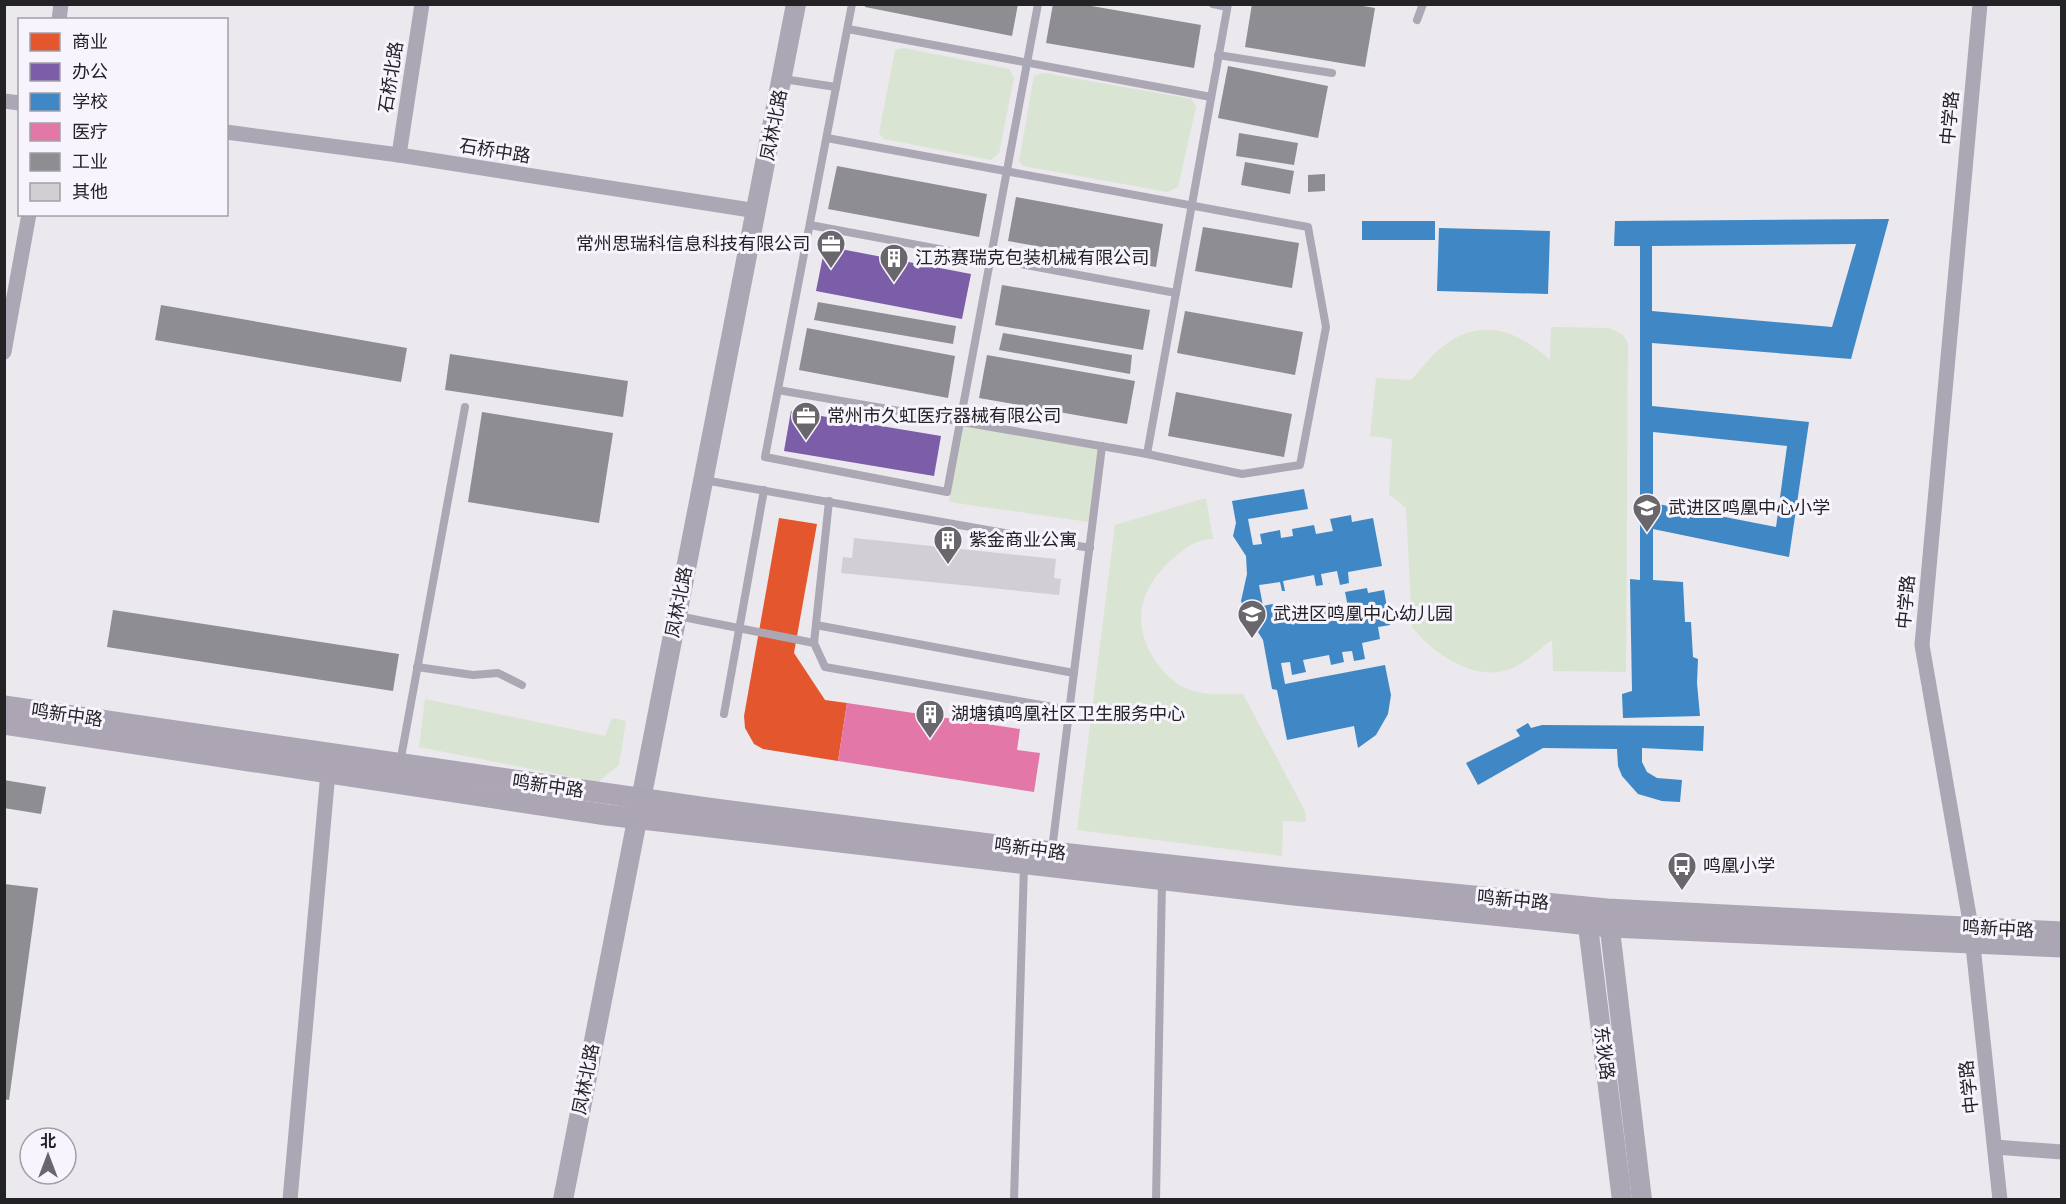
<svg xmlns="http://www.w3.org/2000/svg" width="2066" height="1204" font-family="'IBM Plex Sans','Noto Sans SC',sans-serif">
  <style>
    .green { fill: #dae4d2 }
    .shops { fill: #e4572e }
    .offices { fill: #7b5ea7 }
    .schools { fill: #3f88c5; fill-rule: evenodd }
    .health { fill: #e377a8 }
    .industry { fill: #8d8d92 }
    .building { fill: #d1cfd3 }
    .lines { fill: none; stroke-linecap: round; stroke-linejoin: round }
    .service { stroke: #aca7b4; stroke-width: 8 }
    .minor { stroke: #aca7b4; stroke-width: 15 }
    .tertiary { stroke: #aca7b4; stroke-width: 20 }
    .secondary { stroke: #aba5b4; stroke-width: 21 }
    .labels { text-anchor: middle; stroke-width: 6; stroke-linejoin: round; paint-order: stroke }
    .street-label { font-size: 18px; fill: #232225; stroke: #f7f4fd }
    .poi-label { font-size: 18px; fill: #232225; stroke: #f7f4fd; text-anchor: start }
  </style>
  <rect width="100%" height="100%" fill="#ebe8ee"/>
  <g class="green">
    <path d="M904,48L1009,69L1014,78L999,153L991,160L884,139L879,133L895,50Z"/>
    <path d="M1044,73L1192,99L1196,107L1178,187L1168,192L1023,166L1019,161L1034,76Z"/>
    <path d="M1551,327L1609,328L1622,334L1628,343L1626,672L1553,671L1552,640C1538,650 1526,663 1510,669C1475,683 1433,653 1412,627L1406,508L1389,494L1392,439L1370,436L1376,378L1411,380C1422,368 1433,353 1446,344C1484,317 1519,332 1550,360Z"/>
    <path d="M962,425L1098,448L1089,522L949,502Z"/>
    <path d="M1206,498L1213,539C1198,539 1189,545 1177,555C1141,584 1128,623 1157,663C1165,674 1175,684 1188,689C1205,696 1225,694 1243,694L1305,811L1306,822L1283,821L1282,856L1077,830L1115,525Z"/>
    <path d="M425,699L605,736L612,718L626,721L619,765L598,782L419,747Z"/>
  </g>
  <path class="shops" d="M779,518L817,524L794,653L825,700L847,703L838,761L763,749L754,744L745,728L744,716Z"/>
  <g class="offices">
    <path d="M825,246L971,274L962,319L816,291Z"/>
    <path d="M791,411L941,436L934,476L784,451Z"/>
  </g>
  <g class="schools">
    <path d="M1889,219L1851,359L1652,343V406L1809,422L1789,557L1653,529V580L1683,582L1685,622H1691L1693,657L1698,659L1697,683L1700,716L1623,718L1622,694L1632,691L1630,579L1640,580V246H1614L1615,221ZM1856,244L1832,327L1652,311V246ZM1653,432L1787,446L1776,527L1653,503Z"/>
    <rect x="1362" y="221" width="73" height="19"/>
    <path d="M1439,228L1550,231L1548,294L1437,291Z"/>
    <path d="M1304,489L1308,509L1248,519L1253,545L1262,544L1260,534L1280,530L1281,538L1293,536L1292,529L1314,525L1316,534L1333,531L1330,519L1351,515L1352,522L1373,518L1382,566L1348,572L1349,583L1340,585L1337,571L1321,574L1323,585L1316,586L1314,575L1283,581L1285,591H1282L1280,582L1259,585L1263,606L1277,603L1278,613L1293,610L1294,620L1316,616L1314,606L1330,603L1332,610L1348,607L1345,592L1367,588L1368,593L1384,590L1390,625L1378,627L1380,639L1362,643L1365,659L1354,661L1352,651L1342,652L1344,662L1331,665L1329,655L1303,660L1306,672L1292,675L1290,662L1281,663L1285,684L1385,665L1391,695L1388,714L1376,735L1358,748L1354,726L1287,740L1277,690L1272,689L1263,640L1244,610L1241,601L1247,574L1246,556L1233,536L1236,523L1232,501Z"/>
    <path d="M1528,723L1531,728L1542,725L1704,726L1703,751L1642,748V762L1647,772L1657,778L1682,780L1680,802L1662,801L1638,794L1622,776L1618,766L1617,749L1543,748L1478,785L1466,763L1520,736L1516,730Z"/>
  </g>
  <path class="health" d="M847,703L1020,729L1017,750L1040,753L1034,792L838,761Z"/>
  <g class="industry">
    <path d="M865,4H1018L1012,36L865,7Z"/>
    <path d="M1053,4H1080L1201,25L1194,68L1046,43Z"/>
    <path d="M1252,4H1351L1375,8L1365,67L1245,47Z"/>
    <path d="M1228,66L1328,86L1318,138L1218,118Z"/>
    <path d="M1239,133L1298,143L1294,165L1236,156Z"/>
    <path d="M1245,162L1294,171L1290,194L1241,185Z"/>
    <path d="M837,166L987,194L979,237L828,209Z"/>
    <path d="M1325,174V191L1308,192V175Z"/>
    <path d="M1016,197L1163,224L1156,267L1008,241Z"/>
    <path d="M1203,227L1299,243L1292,288L1195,271Z"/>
    <path d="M1002,285L1150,310L1143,350L995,325Z"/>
    <path d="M818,302L956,326L953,344L814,320Z"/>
    <path d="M161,305L407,348L401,382L155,340Z"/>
    <path d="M1185,311L1303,332L1295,375L1177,353Z"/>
    <path d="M807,328L955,356L948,398L799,370Z"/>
    <path d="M1003,333L1132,355L1130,374L999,350Z"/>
    <path d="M450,354L628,381L623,417L445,390Z"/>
    <path d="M987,355L1135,381L1127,424L979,398Z"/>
    <path d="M1176,392L1292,414L1284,457L1168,436Z"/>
    <path d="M482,412L613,433L599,523L468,502Z"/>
    <path d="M113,610L399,654L393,691L107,647Z"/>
    <path d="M4,780L46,787L41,814L4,808Z"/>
    <path d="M4,884L38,888L9,1100L4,1099Z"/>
  </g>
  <path class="building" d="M854,538L1056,559L1054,578L1061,579L1059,595L841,573L843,557L852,558Z"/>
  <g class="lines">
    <g class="service">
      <path d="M852,4L765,457L947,492L1038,4"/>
      <path d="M1213,4L1227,7"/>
      <path d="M1417,20L1423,4"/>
      <path d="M848,29L1211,97"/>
      <path d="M1218,55L1332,73"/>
      <path d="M783,79L836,87"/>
      <path d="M810,225L1176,293"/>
      <path d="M778,390L1147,454L1242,474L1300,465L1326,327L1308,227L827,138"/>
      <path d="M1147,454L1228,4"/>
      <path d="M704,480L1090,548"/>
      <path d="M829,501L814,643L825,667L1070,710"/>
      <path d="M678,616L814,643"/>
      <path d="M816,625L1074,673"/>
      <path d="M417,667L473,675L498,673L522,685"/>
      <path d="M724,714L764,490"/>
      <path d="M400,763L465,407"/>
      <path d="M1052,850L1102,446"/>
      <path d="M1014,1200L1024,865"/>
      <path d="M1156,1200L1162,881"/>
    </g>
    <g class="minor">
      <path d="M1980,4L1922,645L1971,927L2000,1200"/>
      <path d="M59,20L61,4"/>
      <path d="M4,101L20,103"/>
      <path d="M226,132L399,155L757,211"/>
      <path d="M399,155L422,4"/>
      <path d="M4,352L29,214"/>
      <path d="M1995,1147L2062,1152"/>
      <path d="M290,1200L328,772"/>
    </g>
    <g class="tertiary">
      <path d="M1586,910L1622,1200"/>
      <path d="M1608,913L1642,1200"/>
      <path d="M563,1200L796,4"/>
    </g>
    <g class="secondary">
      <path d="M4,706L707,808L1052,852L1287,878L1607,909L2062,932"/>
      <path d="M4,724L607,815L1294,895L1610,927L2062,947"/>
    </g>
  </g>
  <defs>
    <g id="office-pin" transform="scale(1.5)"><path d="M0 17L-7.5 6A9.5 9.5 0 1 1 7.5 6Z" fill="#69676b" stroke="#f7f4fd"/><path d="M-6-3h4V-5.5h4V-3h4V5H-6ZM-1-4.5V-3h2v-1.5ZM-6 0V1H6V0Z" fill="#fff"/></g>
    <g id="building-pin" transform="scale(1.5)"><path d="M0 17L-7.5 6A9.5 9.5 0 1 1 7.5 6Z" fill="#69676b" stroke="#f7f4fd"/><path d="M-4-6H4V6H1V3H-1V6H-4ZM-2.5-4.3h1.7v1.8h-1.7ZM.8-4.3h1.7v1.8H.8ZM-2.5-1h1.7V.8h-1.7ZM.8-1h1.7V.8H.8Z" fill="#fff"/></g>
    <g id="school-pin" transform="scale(1.5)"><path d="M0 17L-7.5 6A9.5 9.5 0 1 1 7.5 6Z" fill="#69676b" stroke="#f7f4fd"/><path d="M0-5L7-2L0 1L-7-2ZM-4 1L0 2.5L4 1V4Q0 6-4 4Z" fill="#fff"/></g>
    <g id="bus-pin" transform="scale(1.5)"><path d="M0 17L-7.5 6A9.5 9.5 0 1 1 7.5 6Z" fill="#69676b" stroke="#f7f4fd"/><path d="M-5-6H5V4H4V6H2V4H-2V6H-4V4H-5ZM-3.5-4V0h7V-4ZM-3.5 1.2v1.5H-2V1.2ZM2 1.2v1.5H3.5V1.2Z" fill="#fff"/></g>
  </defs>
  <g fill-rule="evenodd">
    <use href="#office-pin" x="831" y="244"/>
    <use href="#building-pin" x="894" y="258"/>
    <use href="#office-pin" x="806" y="416"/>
    <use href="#school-pin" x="1647" y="508"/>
    <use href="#building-pin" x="948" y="540"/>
    <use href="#school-pin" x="1252" y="614"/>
    <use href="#building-pin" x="930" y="714"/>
    <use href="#bus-pin" x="1682" y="866"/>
  </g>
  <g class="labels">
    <g class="street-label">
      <text transform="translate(391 77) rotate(-81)" y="6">石桥北路</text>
      <text transform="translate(1950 118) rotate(-85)" y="6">中学路</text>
      <text transform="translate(774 125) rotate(-79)" y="6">凤林北路</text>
      <text transform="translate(495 151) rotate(9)" y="6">石桥中路</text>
      <text transform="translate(679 602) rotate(-79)" y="6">凤林北路</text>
      <text transform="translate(1906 602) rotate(-85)" y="6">中学路</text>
      <text transform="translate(67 715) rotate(8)" y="6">鸣新中路</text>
      <text transform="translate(548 786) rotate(8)" y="6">鸣新中路</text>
      <text transform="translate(1030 849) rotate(7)" y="6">鸣新中路</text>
      <text transform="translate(1513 900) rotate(5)" y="6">鸣新中路</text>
      <text transform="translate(1998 929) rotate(3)" y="6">鸣新中路</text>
      <text transform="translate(1604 1053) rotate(83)" y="6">东狄路</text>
      <text transform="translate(586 1079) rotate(-79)" y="6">凤林北路</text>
      <text transform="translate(1969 1087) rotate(-96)" y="6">中学路</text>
    </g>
    <g class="poi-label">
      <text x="810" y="250" text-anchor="end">常州思瑞科信息科技有限公司</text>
      <text x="915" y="264">江苏赛瑞克包装机械有限公司</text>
      <text x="827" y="422">常州市久虹医疗器械有限公司</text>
      <text x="1668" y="514">武进区鸣凰中心小学</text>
      <text x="969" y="546">紫金商业公寓</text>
      <text x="1273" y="620">武进区鸣凰中心幼儿园</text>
      <text x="951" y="720">湖塘镇鸣凰社区卫生服务中心</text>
      <text x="1703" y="872">鸣凰小学</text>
    </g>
  </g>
  <rect width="2066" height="1204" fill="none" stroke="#232225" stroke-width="12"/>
  <rect x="18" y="18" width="210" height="198" fill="#f7f4fd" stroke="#a2a0a7" stroke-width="1.5"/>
  <rect x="30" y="33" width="30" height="18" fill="#e4572e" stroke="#a2a0a7" stroke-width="1.5"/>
  <text x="72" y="48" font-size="18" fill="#232225">商业</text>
  <rect x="30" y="63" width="30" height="18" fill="#7b5ea7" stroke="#a2a0a7" stroke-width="1.5"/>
  <text x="72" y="78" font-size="18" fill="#232225">办公</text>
  <rect x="30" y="93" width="30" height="18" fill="#3f88c5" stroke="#a2a0a7" stroke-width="1.5"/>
  <text x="72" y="108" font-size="18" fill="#232225">学校</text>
  <rect x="30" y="123" width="30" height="18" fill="#e377a8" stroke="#a2a0a7" stroke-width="1.5"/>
  <text x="72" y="138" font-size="18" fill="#232225">医疗</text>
  <rect x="30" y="153" width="30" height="18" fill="#8d8d92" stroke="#a2a0a7" stroke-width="1.5"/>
  <text x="72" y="168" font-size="18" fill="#232225">工业</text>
  <rect x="30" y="183" width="30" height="18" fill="#d1cfd3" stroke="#a2a0a7" stroke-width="1.5"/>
  <text x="72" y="198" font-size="18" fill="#232225">其他</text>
  <g transform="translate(48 1156)"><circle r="28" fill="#f7f4fd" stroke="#a2a0a7" stroke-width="1.5"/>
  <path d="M0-4.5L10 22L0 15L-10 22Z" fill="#69676b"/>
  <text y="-9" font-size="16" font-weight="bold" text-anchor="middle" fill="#232225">北</text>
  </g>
</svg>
